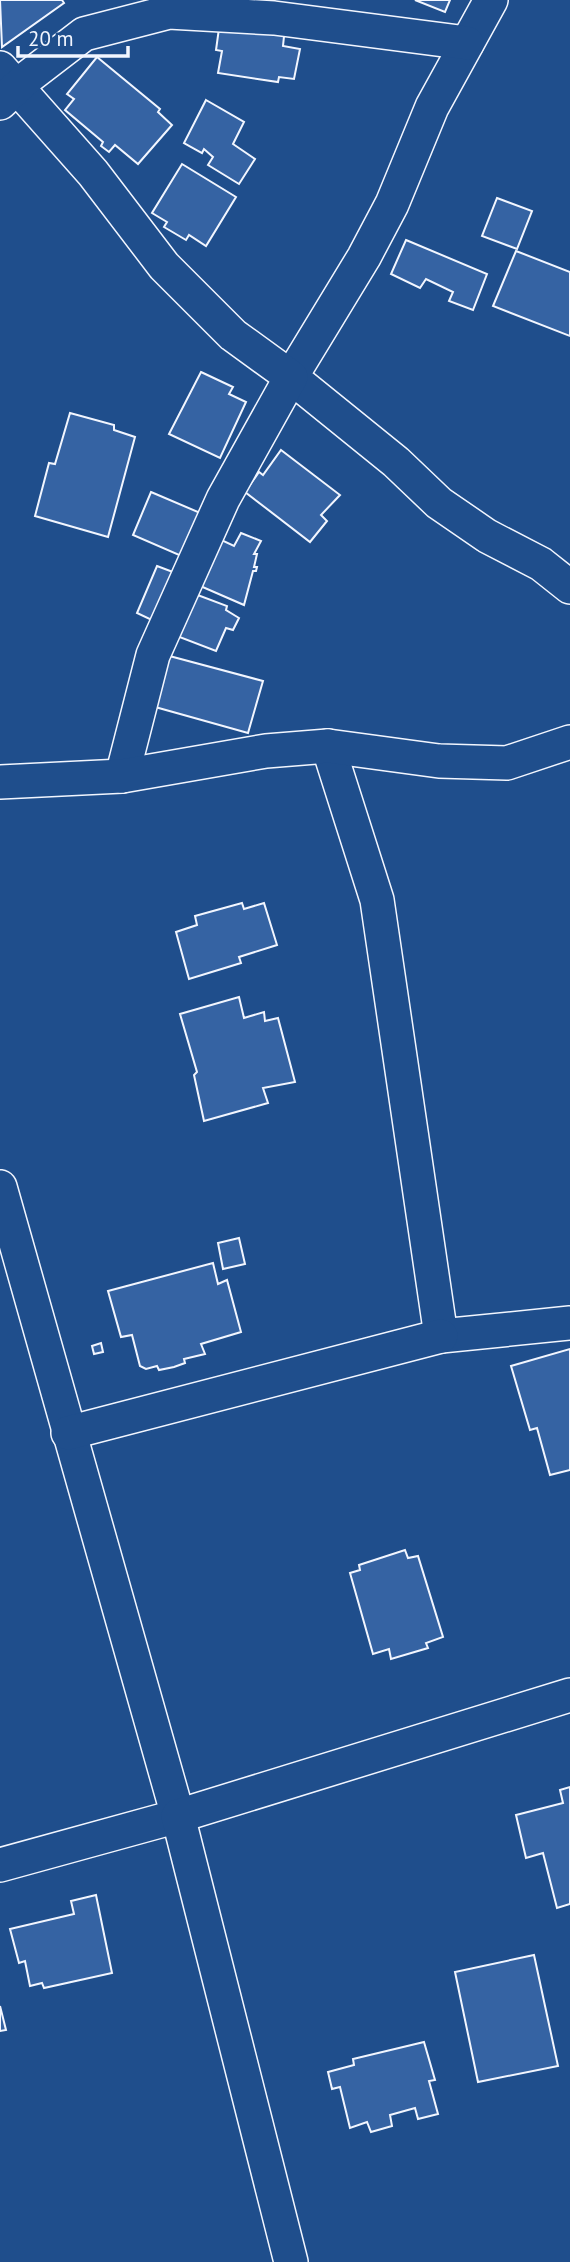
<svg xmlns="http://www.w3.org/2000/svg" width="570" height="2262" font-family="'PT Sans',sans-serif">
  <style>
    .building { fill: #3563a3; stroke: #f2f6ff; stroke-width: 2 }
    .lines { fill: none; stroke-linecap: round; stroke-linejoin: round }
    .minor-casing { stroke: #f2f6ff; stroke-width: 36 }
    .minor { stroke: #1f4e8c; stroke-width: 33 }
  </style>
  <rect width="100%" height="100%" fill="#1f4e8c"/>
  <g class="building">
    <path d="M0,0H62L64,3L2,47Z"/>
    <path d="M415,0H450L445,12Z"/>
    <path d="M220,21L285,27L283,46L300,49L294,79L279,77L278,82L218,73L222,51L216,50Z"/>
    <path d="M97,57L160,109L158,112L172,125L138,164L115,145L109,152L101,146L103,142L65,110L74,99L67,94Z"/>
    <path d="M206,100L244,122L233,144L255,159L239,184L208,165L213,157L204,149L202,153L184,143Z"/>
    <path d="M182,164L236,197L206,246L189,235L186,240L164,227L167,222L152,213Z"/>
    <path d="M497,198L532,211L517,249L482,236Z"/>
    <path d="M406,240L487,274L473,310L449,301L453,292L426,279L420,288L391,274Z"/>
    <path d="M516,251L570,272V336L493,306Z"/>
    <path d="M201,372L233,387L229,394L246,402L220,458L169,434Z"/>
    <path d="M70,413L114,425V430L135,437L108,537L35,516L49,463L55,464Z"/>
    <path d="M281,450L340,495L321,515L327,521L310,542L245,492L259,472L263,475Z"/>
    <path d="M151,492L205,515L186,558L133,535Z"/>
    <path d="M241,533L261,541L254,554H257L254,567H257L256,571H253L244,605L191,582L213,536L234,546Z"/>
    <path d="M157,566L181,575L158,623L137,613Z"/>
    <path d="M187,591L227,606L226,610L239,618L233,630L226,628L216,651L169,633Z"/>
    <path d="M162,654L263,681L248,733L148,705Z"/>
    <path d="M242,903L244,909L264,903L277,945L239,957L241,963L189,979L176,932L197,925L195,916Z"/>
    <path d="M239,997L244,1018L264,1012L265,1021L278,1018L295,1082L263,1088L268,1103L204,1121L194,1075L197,1072L180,1014Z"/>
    <path d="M239,1238L245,1264L223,1269L218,1243Z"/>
    <path d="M213,1263L218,1284L227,1280L241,1332L201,1344L205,1354L184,1359L185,1363L174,1367L159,1370L157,1366L146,1369L140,1366L132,1335L121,1337L108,1291Z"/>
    <path d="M101,1343L103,1352L94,1354L92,1346Z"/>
    <path d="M570,1349V1470L550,1475L537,1428L530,1430L511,1366Z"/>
    <path d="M405,1550L408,1558L418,1556L443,1637L426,1643L428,1648L391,1659L389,1649L373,1654L350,1573L360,1570L359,1565Z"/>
    <path d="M570,1787V1904L557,1908L543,1853L526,1858L516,1815L563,1803L560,1790Z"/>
    <path d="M96,1895L112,1973L44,1988L42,1983L30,1986L25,1961L19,1963L10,1929L74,1914L71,1901Z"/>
    <path d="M534,1955L558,2066L478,2082L455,1972Z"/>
    <path d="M0,2006L6,2030L0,2031Z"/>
    <path d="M424,2042L435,2080L429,2081L438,2114L418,2119L415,2108L390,2115L392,2126L371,2132L367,2122L350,2128L340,2087L332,2089L328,2072L354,2065L353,2059Z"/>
  </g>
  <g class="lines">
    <g class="minor-casing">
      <g id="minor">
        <path d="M491,0L432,107L392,204L364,257L291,377L396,462L439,503L487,536L541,564L570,587"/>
        <path d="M0,68L93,173L164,266L233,335L291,377L223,499L153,655L122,776"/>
        <path d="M0,103L28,77L84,34L169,12L274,18L467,43"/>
        <path d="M328,746L377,900L441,1336L570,1323"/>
        <path d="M0,782L122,776L266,751L328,746L439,761L507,763L570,742"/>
        <path d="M0,1187L178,1816L0,1865"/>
        <path d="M68,1433L441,1336"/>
        <path d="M291,2262L178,1816L570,1695"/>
      </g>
    </g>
    <use href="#minor" class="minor"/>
  </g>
  <path d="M18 46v10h110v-10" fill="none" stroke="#f2f6ff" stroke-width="3.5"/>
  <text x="28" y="46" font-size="21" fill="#f2f6ff" stroke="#1f4e8c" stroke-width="5" paint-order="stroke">20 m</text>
</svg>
